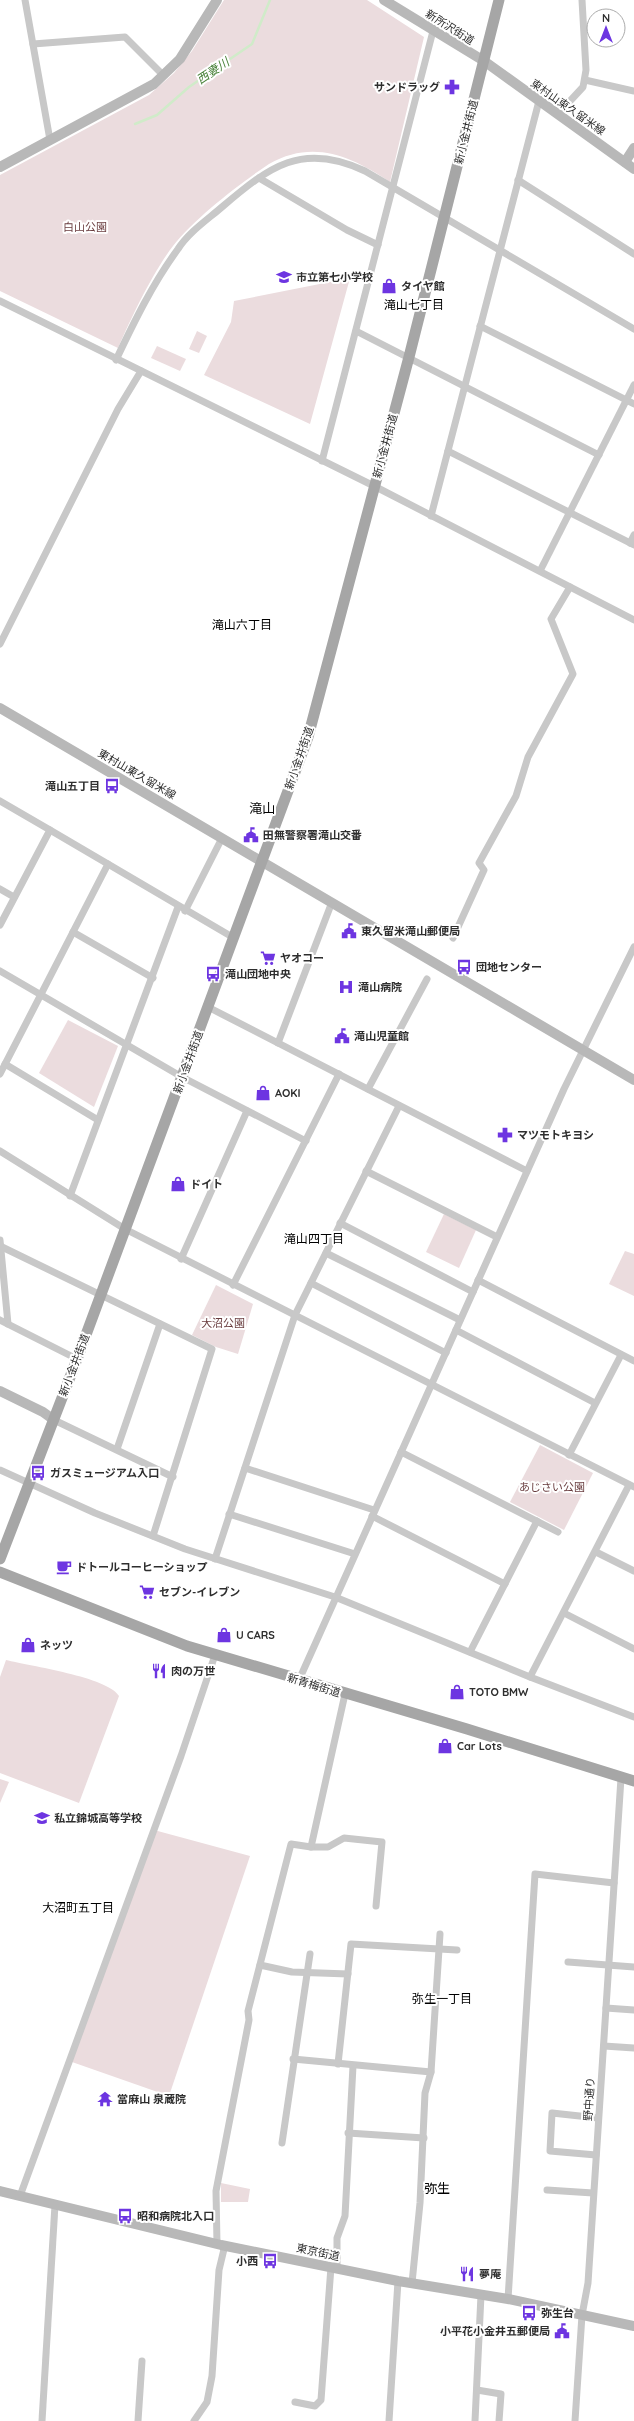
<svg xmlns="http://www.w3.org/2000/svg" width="634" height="2421" font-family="Quicksand,'Noto Sans JP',sans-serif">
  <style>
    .green { fill: #ebdcde }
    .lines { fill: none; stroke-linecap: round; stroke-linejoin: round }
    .stream { stroke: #d0ebc9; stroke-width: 2.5 }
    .street { stroke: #c8c8c8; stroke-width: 7 }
    .secondary { stroke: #b8b8b8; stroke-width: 10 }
    .primary { stroke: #a6a6a6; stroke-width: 11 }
    .labels { text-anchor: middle; stroke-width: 4; stroke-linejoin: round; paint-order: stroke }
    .street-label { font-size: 11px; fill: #2e2e2e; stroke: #fff }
    .poi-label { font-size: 11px; font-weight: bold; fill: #2e2e2e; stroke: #fff; text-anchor: start }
    .park-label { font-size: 11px; fill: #693d3f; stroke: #fff }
    .water-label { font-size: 12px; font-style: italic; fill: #49823a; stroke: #fff }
    .neighbourhood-label { font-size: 12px; fill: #000; stroke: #fff }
    .quarter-label { font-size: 13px; fill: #000; stroke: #fff }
  </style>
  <rect width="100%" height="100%" fill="#fff"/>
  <g class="green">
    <path d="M224,0H367L424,37L390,182C351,156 313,139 269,164C239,184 195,218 173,246C153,272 132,316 118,348L0,291V175L149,95L174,73L192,51Z"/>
    <path d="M350,278L310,424L204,375L231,322L234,301Z"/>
    <path d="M197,331L207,336L199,353L189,349Z"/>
    <path d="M157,346L186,359L180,371L151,358Z"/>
    <path d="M68,1020L118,1046L94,1107L39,1073Z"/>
    <path d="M444,1214L476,1230L459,1268L426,1252Z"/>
    <path d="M625,1251L634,1254V1296L609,1284Z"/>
    <path d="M216,1285L253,1304L238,1354L216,1347L192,1335Z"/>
    <path d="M540,1445L593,1473L564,1530L510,1502Z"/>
    <path d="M6,1660C30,1666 108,1677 119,1696L79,1803L0,1773V1677Z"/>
    <path d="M0,1779L9,1782L0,1803Z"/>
    <path d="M154,1830L250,1856L169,2096L72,2062Z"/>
    <path d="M221,2183L250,2189L248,2202H221Z"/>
  </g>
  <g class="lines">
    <path class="stream" d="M135,124L157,115L189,87L252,44L270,0"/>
    <g class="street">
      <path d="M25,0L50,140"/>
      <path d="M33,44L125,37L163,75"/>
      <path d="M585,80L634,91"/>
      <path d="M558,114L583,87L586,70L582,0"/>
      <path d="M259,178L347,230L378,245"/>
      <path d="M518,180L634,254"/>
      <path d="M0,301L374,486L634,620"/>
      <path d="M480,326L634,404"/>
      <path d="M356,331L599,455"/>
      <path d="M116,360C134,322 153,283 178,249C189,232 207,220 222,207C269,167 302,141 365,171L634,329"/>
      <path d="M448,451L634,545"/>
      <path d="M322,461L433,31"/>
      <path d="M431,516L539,101"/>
      <path d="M630,543L634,535"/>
      <path d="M540,571L634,385"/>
      <path d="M0,644L118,409L141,371"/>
      <path d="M0,801L50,830L0,925"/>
      <path d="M50,830L234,938"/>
      <path d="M0,889L14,897"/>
      <path d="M185,911L222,838"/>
      <path d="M73,932L153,978"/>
      <path d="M453,938L484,870L479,863L516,796L528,757L573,674L551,619L570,587"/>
      <path d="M0,971L182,1077L306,1141"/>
      <path d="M208,1007L527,1171"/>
      <path d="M278,1043L332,902"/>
      <path d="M5,1064L98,1120"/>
      <path d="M0,1074L108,864"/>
      <path d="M368,1089L427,979"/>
      <path d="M0,1151L125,1229L634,1487"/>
      <path d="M366,1171L497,1237"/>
      <path d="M70,1196L178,907"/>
      <path d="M340,1223L473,1292"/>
      <path d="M0,1240L8,1324"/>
      <path d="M0,1246L212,1349L153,1536"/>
      <path d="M326,1253L460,1320"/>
      <path d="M181,1259L247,1111"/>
      <path d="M478,1280L634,1361"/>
      <path d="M311,1283L446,1353"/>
      <path d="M233,1285L339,1074"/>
      <path d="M0,1320L77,1359"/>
      <path d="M456,1330L595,1403"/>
      <path d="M54,1420L173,1477"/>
      <path d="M117,1449L160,1324"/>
      <path d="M401,1452L558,1532"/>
      <path d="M569,1455L621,1355"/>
      <path d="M245,1468L374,1510"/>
      <path d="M0,1470L95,1513L185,1549L335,1597L530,1677L634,1717"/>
      <path d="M229,1514L355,1554"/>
      <path d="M372,1516L505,1584"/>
      <path d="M596,1552L634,1571"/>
      <path d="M215,1559L295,1315L399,1106"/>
      <path d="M564,1613L634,1649"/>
      <path d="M470,1652L537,1521"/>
      <path d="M530,1677L629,1485"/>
      <path d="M299,1680L564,1089L634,947"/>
      <path d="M311,1847H328L344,1838L382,1842L376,1906"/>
      <path d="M568,1962L634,1967"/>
      <path d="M260,1965L292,1972L348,1974"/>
      <path d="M606,2008L634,2010"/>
      <path d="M604,2046L634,2048"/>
      <path d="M293,2059L431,2072"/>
      <path d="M338,2064L351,1944L457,1950"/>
      <path d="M348,2133L424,2138"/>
      <path d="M282,2143L310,1954"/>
      <path d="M596,2155L550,2151L552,2113L598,2118"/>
      <path d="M547,2190L593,2193"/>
      <path d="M20,2196L181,1756L215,1655"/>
      <path d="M217,2244L216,2191L249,2020L248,2011L291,1844L311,1847L345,1694"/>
      <path d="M337,2268V2238L345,2216L353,2066"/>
      <path d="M412,2283L420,2203L425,2093L431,2072L440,1934"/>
      <path d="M508,2299L535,1874L614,1883"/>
      <path d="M477,2390L501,2394L499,2421"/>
      <path d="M295,2402L315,2406L321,2400L331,2267"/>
      <path d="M42,2421L55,2205"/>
      <path d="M138,2421L142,2361"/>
      <path d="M194,2421L207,2402L212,2376L219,2270L225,2245"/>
      <path d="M389,2421L398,2281"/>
      <path d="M475,2421L481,2295"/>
      <path d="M575,2421L582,2315L588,2283L621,1778"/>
    </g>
    <g class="secondary">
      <path d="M384,0L484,61L634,169"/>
      <path d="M625,162L634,148"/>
      <path d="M0,167L154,84L180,59L217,0"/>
      <path d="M0,708L634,1080"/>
      <path d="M0,1391L43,1412L54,1420"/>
      <path d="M0,2191L221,2245L398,2281L508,2299L634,2326"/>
    </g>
    <g class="primary">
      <path d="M0,1559L77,1359L308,737L409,357L499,0"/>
      <path d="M0,1572L187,1646L467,1729L634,1781"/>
    </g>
  </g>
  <defs>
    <g id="pharmacy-bare" transform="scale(1.2)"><path d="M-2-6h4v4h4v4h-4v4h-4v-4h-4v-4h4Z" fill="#6d35e1" stroke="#fff" stroke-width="2.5" paint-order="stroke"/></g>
    <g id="school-bare" transform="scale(1.2)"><path d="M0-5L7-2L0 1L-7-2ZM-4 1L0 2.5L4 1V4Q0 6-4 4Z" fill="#6d35e1" stroke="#fff" stroke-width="2.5" paint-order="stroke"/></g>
    <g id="shop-bare" transform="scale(1.2)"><path d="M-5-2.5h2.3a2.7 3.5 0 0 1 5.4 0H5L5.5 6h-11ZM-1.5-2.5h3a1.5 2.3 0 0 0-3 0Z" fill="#6d35e1" stroke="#fff" stroke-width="2.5" paint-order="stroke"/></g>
    <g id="bus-bare" transform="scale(1.2)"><path d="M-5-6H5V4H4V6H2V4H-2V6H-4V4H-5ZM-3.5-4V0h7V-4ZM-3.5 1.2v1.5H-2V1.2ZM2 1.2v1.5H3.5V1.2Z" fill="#6d35e1" stroke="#fff" stroke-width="2.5" paint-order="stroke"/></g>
    <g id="civic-bare" transform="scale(1.2)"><path d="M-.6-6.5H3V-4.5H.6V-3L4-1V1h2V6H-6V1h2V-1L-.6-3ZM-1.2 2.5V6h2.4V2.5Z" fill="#6d35e1" stroke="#fff" stroke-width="2.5" paint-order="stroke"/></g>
    <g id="supermarket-bare" transform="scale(1.2)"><path d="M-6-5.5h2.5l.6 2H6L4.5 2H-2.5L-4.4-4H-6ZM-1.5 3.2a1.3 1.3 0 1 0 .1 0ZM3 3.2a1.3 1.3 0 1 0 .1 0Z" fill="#6d35e1" stroke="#fff" stroke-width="2.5" paint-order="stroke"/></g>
    <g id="hospital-bare" transform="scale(1.2)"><path d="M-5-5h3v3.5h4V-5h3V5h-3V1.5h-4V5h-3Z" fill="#6d35e1" stroke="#fff" stroke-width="2.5" paint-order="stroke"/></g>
    <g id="cafe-bare" transform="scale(1.2)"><path d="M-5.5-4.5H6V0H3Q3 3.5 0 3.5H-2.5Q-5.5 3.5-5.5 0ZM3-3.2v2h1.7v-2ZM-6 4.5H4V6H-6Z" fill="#6d35e1" stroke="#fff" stroke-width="2.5" paint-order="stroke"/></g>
    <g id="restaurant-bare" transform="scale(1.2)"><path d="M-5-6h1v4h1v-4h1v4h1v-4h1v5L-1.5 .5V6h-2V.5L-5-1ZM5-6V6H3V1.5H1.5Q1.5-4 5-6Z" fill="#6d35e1" stroke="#fff" stroke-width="2.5" paint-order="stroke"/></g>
    <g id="temple-bare" transform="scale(1.2)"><path d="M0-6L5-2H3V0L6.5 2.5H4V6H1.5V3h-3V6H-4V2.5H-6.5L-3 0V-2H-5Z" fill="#6d35e1" stroke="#fff" stroke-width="2.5" paint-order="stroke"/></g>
  </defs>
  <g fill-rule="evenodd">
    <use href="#pharmacy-bare" x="452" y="87"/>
    <use href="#school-bare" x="284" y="277"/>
    <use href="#shop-bare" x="389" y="286"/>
    <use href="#bus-bare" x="112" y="786"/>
    <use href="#civic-bare" x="251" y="835"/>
    <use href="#civic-bare" x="349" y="931"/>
    <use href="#supermarket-bare" x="268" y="958"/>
    <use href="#bus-bare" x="464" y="967"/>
    <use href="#bus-bare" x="213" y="974"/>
    <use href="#hospital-bare" x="346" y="987"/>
    <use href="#civic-bare" x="342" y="1036"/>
    <use href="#shop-bare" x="263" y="1093"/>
    <use href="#pharmacy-bare" x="505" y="1135"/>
    <use href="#shop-bare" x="178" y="1184"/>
    <use href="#bus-bare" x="38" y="1473"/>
    <use href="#cafe-bare" x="64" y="1567"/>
    <use href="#supermarket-bare" x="147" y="1592"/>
    <use href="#shop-bare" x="224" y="1635"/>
    <use href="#shop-bare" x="28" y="1645"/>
    <use href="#restaurant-bare" x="159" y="1671"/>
    <use href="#shop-bare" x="457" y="1692"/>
    <use href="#shop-bare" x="445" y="1746"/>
    <use href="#school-bare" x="42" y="1818"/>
    <use href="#temple-bare" x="105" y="2099"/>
    <use href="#bus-bare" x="125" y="2216"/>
    <use href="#bus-bare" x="270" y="2261"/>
    <use href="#restaurant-bare" x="467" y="2274"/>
    <use href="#bus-bare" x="529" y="2313"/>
    <use href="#civic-bare" x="562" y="2331"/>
  </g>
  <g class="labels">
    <g class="street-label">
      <text transform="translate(450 27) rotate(32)" y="4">新所沢街道</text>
      <text transform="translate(568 107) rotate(35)" y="4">東村山東久留米線</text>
      <text transform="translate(466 132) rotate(-76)" y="4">新小金井街道</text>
      <text transform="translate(385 446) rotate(-75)" y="4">新小金井街道</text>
      <text transform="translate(299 758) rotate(-71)" y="4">新小金井街道</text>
      <text transform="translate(137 774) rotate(30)" y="4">東村山東久留米線</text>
      <text transform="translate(188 1062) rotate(-70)" y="4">新小金井街道</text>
      <text transform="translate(74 1365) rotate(-69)" y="4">新小金井街道</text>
      <text transform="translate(314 1685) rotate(17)" y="4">新青梅街道</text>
      <text transform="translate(589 2099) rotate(-86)" y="4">野中通り</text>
      <text transform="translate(318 2252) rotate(12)" y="4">東京街道</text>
    </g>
    <g class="poi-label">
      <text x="440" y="91" text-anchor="end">サンドラッグ</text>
      <text x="296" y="281">市立第七小学校</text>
      <text x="401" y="290">タイヤ館</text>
      <text x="100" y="790" text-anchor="end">滝山五丁目</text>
      <text x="263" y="839">田無警察署滝山交番</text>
      <text x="361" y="935">東久留米滝山郵便局</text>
      <text x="280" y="962">ヤオコー</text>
      <text x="476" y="971">団地センター</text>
      <text x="225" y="978">滝山団地中央</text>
      <text x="358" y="991">滝山病院</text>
      <text x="354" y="1040">滝山児童館</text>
      <text x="275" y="1097">AOKI</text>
      <text x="517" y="1139">マツモトキヨシ</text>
      <text x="190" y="1188">ドイト</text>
      <text x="50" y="1477">ガスミュージアム入口</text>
      <text x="76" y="1571">ドトールコーヒーショップ</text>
      <text x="159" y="1596">セブン-イレブン</text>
      <text x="236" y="1639">U CARS</text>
      <text x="40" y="1649">ネッツ</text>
      <text x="171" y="1675">肉の万世</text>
      <text x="469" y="1696">TOTO BMW</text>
      <text x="457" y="1750">Car Lots</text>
      <text x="54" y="1822">私立錦城高等学校</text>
      <text x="117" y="2103">當麻山 泉蔵院</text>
      <text x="137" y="2220">昭和病院北入口</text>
      <text x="258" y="2265" text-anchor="end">小西</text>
      <text x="479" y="2278">夢庵</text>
      <text x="541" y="2317">弥生台</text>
      <text x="550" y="2335" text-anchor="end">小平花小金井五郵便局</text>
    </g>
    <g class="park-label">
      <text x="85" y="231">白山公園</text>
      <text x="223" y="1327">大沼公園</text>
      <text x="552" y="1491">あじさい公園</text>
    </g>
    <g class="water-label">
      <text transform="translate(213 71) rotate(-34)" y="4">西妻川</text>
    </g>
    <g class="neighbourhood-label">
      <text x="414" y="309">滝山七丁目</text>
      <text x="242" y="629">滝山六丁目</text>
      <text x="314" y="1243">滝山四丁目</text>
      <text x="78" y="1912">大沼町五丁目</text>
      <text x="442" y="2003">弥生一丁目</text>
    </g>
    <g class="quarter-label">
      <text x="262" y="813">滝山</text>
      <text x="437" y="2193">弥生</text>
    </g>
  </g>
  <g transform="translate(606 28)"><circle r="19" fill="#ffffff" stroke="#ababab"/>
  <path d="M0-3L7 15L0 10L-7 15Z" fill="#6d35e1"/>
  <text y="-6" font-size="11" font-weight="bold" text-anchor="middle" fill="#2e2e2e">N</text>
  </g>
</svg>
